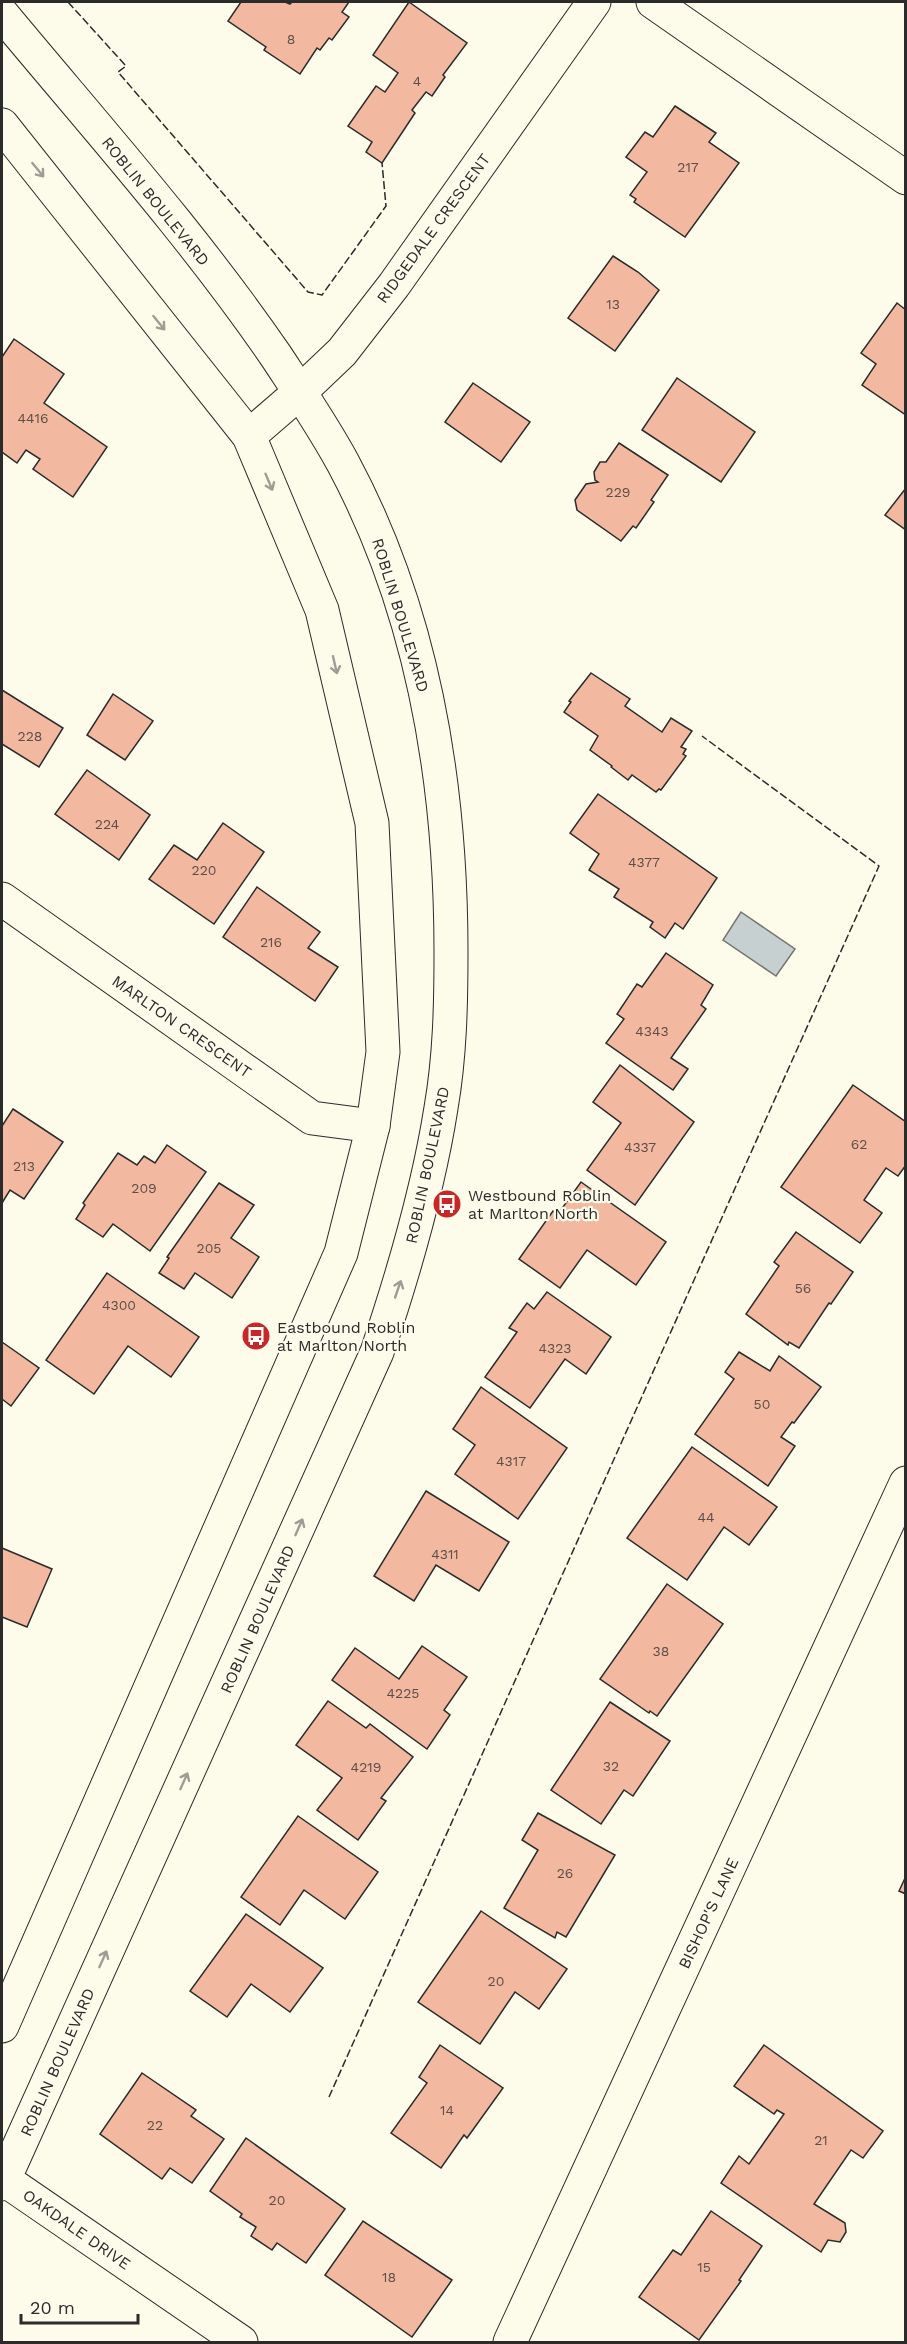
<svg xmlns="http://www.w3.org/2000/svg" width="907" height="2344" font-family="'Work Sans',sans-serif">
  <style>
    .water { fill: #c7d0d0; stroke: #74746e; stroke-width: 1.5 }
    .building { fill: #f2b8a0; stroke: #2b2b2b; stroke-width: 1.5 }
    .lines { fill: none; stroke-linecap: round; stroke-linejoin: round }
    .street-casing { stroke: #2b2b2b; stroke-width: 35 }
    .secondary-casing { stroke: #2b2b2b; stroke-width: 35 }
    .street { stroke: #fdfbea; stroke-width: 33 }
    .secondary { stroke: #fdfbea; stroke-width: 33 }
    .fence { stroke: #2b2b2b; stroke-width: 1.5; stroke-dasharray: 8 3; stroke-linecap: butt }
    .oneway { stroke: #9e9d94 }
    .labels { text-anchor: middle; stroke-width: 4.5; stroke-linejoin: round; paint-order: stroke }
    .number-label { font-size: 14px; fill: #5d4e48 }
    .street-label { font-size: 16px; fill: #2b2b2b; stroke: #fdfbea }
    .poi-label { font-size: 16px; fill: #2b2b2b; stroke: #fdfbea; text-anchor: start }
  </style>
  <rect width="100%" height="100%" fill="#fdfbea"/>
  <path class="water" d="M741,912L795,949L776,976L723,940Z"/>
  <g class="building">
    <path d="M241,2H285L290,4L292,2H349L342,12L349,17L332,40L329,38L320,50L317,48L300,74L264,50L266,47L228,21Z"/>
    <path d="M409,2L467,43L443,75L445,77L432,96L426,92L412,110L415,113L382,163L366,152L372,142L348,126L376,86L385,92L398,73L373,55Z"/>
    <path d="M675,106L716,133L709,142L739,163L685,237L634,202L636,199L630,195L647,172L626,157L645,132L653,137Z"/>
    <path d="M613,256L638,272L659,290L615,351L568,318Z"/>
    <path d="M897,303L906,310V415L862,385L876,364L861,353Z"/>
    <path d="M14,339L64,374L44,403L107,447L73,497L33,469L40,459L26,450L17,463L2,452V357Z"/>
    <path d="M677,378L755,432L721,482L642,430Z"/>
    <path d="M473,383L530,422L501,462L445,422Z"/>
    <path d="M619,443L668,475L651,500L654,502L636,528L633,526L621,541L577,510L575,500L586,484L598,482L595,480L594,472L600,462H606Z"/>
    <path d="M906,488V530L885,515Z"/>
    <path d="M591,673L630,699L625,706L662,732L671,718L692,731L681,747L686,749L683,754L686,756L661,790L659,789L656,792L632,775L628,780L611,767L612,766L590,750L598,736L564,712L571,702L569,701Z"/>
    <path d="M2,690L63,728L39,767L2,744Z"/>
    <path d="M113,694L153,721L125,760L87,735Z"/>
    <path d="M87,770L150,815L119,860L55,814Z"/>
    <path d="M598,794L717,878L683,929L675,923L665,938L650,927L653,922L614,897L619,889L589,870L599,854L570,833Z"/>
    <path d="M223,823L264,852L214,924L149,879L174,845L197,860Z"/>
    <path d="M257,887L320,932L308,948L338,967L315,1001L223,937Z"/>
    <path d="M666,953L713,985L701,1005L706,1009L671,1058L688,1069L673,1090L606,1043L624,1019L617,1014L637,984L642,987Z"/>
    <path d="M620,1065L694,1122L635,1205L587,1170L621,1123L593,1102Z"/>
    <path d="M853,1085L906,1122V1165L898,1176L886,1168L864,1200L882,1213L860,1243L781,1187Z"/>
    <path d="M13,1109L63,1142L24,1199L10,1190L2,1203V1126Z"/>
    <path d="M167,1145L206,1172L150,1251L113,1224L103,1237L76,1219L85,1205L83,1203L118,1153L137,1165L144,1156L155,1163Z"/>
    <path d="M581,1182L666,1242L636,1285L587,1250L560,1288L519,1259L553,1211L558,1214Z"/>
    <path d="M219,1183L254,1205L231,1238L259,1257L232,1298L195,1273L184,1289L159,1273L169,1258L167,1257Z"/>
    <path d="M796,1232L853,1272L831,1304L829,1303L799,1348L789,1342L788,1345L746,1314L779,1266L774,1262Z"/>
    <path d="M107,1273L199,1337L171,1377L128,1346L94,1394L46,1360Z"/>
    <path d="M547,1292L611,1337L586,1374L565,1359L530,1408L485,1377L517,1332L509,1328L527,1303L534,1309Z"/>
    <path d="M2,1342L39,1368L11,1406L2,1399Z"/>
    <path d="M739,1352L770,1371L779,1356L821,1387L794,1423L792,1422L781,1437L795,1446L768,1486L695,1434L734,1379L725,1372Z"/>
    <path d="M481,1387L567,1448L518,1519L455,1474L475,1445L453,1429Z"/>
    <path d="M692,1447L777,1507L749,1545L724,1527L687,1580L627,1538Z"/>
    <path d="M426,1491L509,1542L479,1591L436,1565L414,1601L374,1576Z"/>
    <path d="M2,1548L52,1569L27,1627L2,1617Z"/>
    <path d="M667,1584L723,1624L657,1716L650,1711L649,1713L600,1679Z"/>
    <path d="M422,1646L467,1677L444,1710L450,1715L427,1749L332,1680L355,1648L399,1679Z"/>
    <path d="M328,1701L366,1728L370,1724L413,1757L381,1798L386,1801L358,1840L317,1810L342,1778L296,1745Z"/>
    <path d="M610,1702L670,1741L633,1796L624,1790L601,1824L551,1790Z"/>
    <path d="M538,1813L615,1855L566,1937L557,1932L555,1938L504,1908L538,1850L522,1840Z"/>
    <path d="M298,1816L378,1872L345,1919L304,1890L280,1925L241,1897Z"/>
    <path d="M906,1876V1894L899,1891Z"/>
    <path d="M481,1911L567,1969L539,2009L515,1992L480,2044L418,2002Z"/>
    <path d="M246,1914L323,1968L290,2012L251,1984L227,2017L190,1991Z"/>
    <path d="M440,2045L503,2088L467,2138L464,2135L441,2168L391,2133L427,2083L419,2077Z"/>
    <path d="M764,2045L883,2131L863,2158L851,2150L814,2204L845,2223L846,2232L840,2242L828,2240L821,2252L721,2183L739,2156L749,2164L784,2114L777,2110L774,2114L734,2086Z"/>
    <path d="M142,2073L196,2110L191,2116L224,2139L192,2183L170,2168L162,2179L100,2134Z"/>
    <path d="M246,2138L345,2209L306,2263L277,2243L272,2250L251,2236L256,2227L240,2217L242,2214L210,2191Z"/>
    <path d="M711,2211L762,2246L739,2280L741,2281L699,2340L639,2297L673,2250L681,2255Z"/>
    <path d="M363,2221L452,2280L412,2337L325,2275Z"/>
  </g>
  <g class="lines">
    <g class="street-casing">
      <g id="street">
        <path d="M653,2L906,178"/>
        <path d="M249,436L300,392L342,352L394,285L594,2"/>
        <path d="M2,899L312,1118L373,1126"/>
        <path d="M2,2178L241,2342"/>
        <path d="M510,2342L906,1483"/>
      </g>
    </g>
    <g class="secondary-casing">
      <g id="secondary">
        <path d="M2,14C95,126 193,235 276,356C299,391 323,426 343,463C423,612 451,784 451,952C451,1004 450,1056 441,1108C428,1191 404,1272 377,1352L2,2184"/>
        <path d="M2,125L249,436L322,610L372,823L383,1052L373,1126L341,1253L2,2026"/>
      </g>
    </g>
    <use href="#street" class="street"/>
    <use href="#secondary" class="secondary"/>
    <g class="fence">
      <path d="M68,2L126,66L118,72L308,292L322,295L386,206L382,163"/>
      <path d="M329,2097L879,866L702,736"/>
    </g>
  </g>
  <defs><path id="oneway-shaft" d="M-6 0H5M1.5-3L5.5 0L1.5 3" fill="none" stroke-width="1.6" stroke-linecap="round" stroke-linejoin="round" transform="scale(1.5)"/></defs>
  <g class="oneway">
    <use href="#oneway-shaft" transform="translate(38 170) rotate(51)"/>
    <use href="#oneway-shaft" transform="translate(159 323) rotate(51)"/>
    <use href="#oneway-shaft" transform="translate(269 482) rotate(67)"/>
    <use href="#oneway-shaft" transform="translate(335 665) rotate(77)"/>
    <use href="#oneway-shaft" transform="translate(398 1289) rotate(-71)"/>
    <use href="#oneway-shaft" transform="translate(299 1527) rotate(-66)"/>
    <use href="#oneway-shaft" transform="translate(184 1781) rotate(-66)"/>
    <use href="#oneway-shaft" transform="translate(103 1959) rotate(-66)"/>
  </g>
  <defs>
    <g id="bus-disc" transform="scale(1.5)"><circle r="9.5" fill="#c62828" stroke="#fdfbea"/><path d="M-5-6H5V4H4V6H2V4H-2V6H-4V4H-5ZM-3.5-4V0h7V-4ZM-3.5 1.2v1.5H-2V1.2ZM2 1.2v1.5H3.5V1.2Z" fill="#fff"/></g>
  </defs>
  <g fill-rule="evenodd">
    <use href="#bus-disc" x="447" y="1204"/>
    <use href="#bus-disc" x="256" y="1336"/>
  </g>
  <g class="labels">
    <g class="number-label">
      <text x="291" y="44">8</text>
      <text x="417" y="86">4</text>
      <text x="688" y="172">217</text>
      <text x="613" y="309">13</text>
      <text x="33" y="423">4416</text>
      <text x="618" y="497">229</text>
      <text x="30" y="741">228</text>
      <text x="107" y="829">224</text>
      <text x="644" y="867">4377</text>
      <text x="204" y="875">220</text>
      <text x="271" y="947">216</text>
      <text x="652" y="1036">4343</text>
      <text x="859" y="1149">62</text>
      <text x="640" y="1152">4337</text>
      <text x="24" y="1171">213</text>
      <text x="144" y="1193">209</text>
      <text x="209" y="1253">205</text>
      <text x="803" y="1293">56</text>
      <text x="119" y="1310">4300</text>
      <text x="555" y="1353">4323</text>
      <text x="762" y="1409">50</text>
      <text x="511" y="1466">4317</text>
      <text x="706" y="1522">44</text>
      <text x="445" y="1559">4311</text>
      <text x="661" y="1656">38</text>
      <text x="403" y="1698">4225</text>
      <text x="611" y="1771">32</text>
      <text x="366" y="1772">4219</text>
      <text x="565" y="1878">26</text>
      <text x="496" y="1986">20</text>
      <text x="447" y="2115">14</text>
      <text x="155" y="2130">22</text>
      <text x="821" y="2145">21</text>
      <text x="277" y="2205">20</text>
      <text x="704" y="2272">15</text>
      <text x="389" y="2282">18</text>
    </g>
    <g class="street-label">
      <text transform="translate(156 201) rotate(51)" y="6">ROBLIN BOULEVARD</text>
      <text transform="translate(433 228) rotate(-54)" y="6">RIDGEDALE CRESCENT</text>
      <text transform="translate(401 615) rotate(73)" y="6">ROBLIN BOULEVARD</text>
      <text transform="translate(182 1026) rotate(35)" y="6">MARLTON CRESCENT</text>
      <text transform="translate(427 1165) rotate(-78)" y="6">ROBLIN BOULEVARD</text>
      <text transform="translate(257 1619) rotate(-66)" y="6">ROBLIN BOULEVARD</text>
      <text transform="translate(708 1913) rotate(-65)" y="6">BISHOP'S LANE</text>
      <text transform="translate(57 2062) rotate(-66)" y="6">ROBLIN BOULEVARD</text>
      <text transform="translate(77 2229) rotate(35)" y="6">OAKDALE DRIVE</text>
    </g>
    <g class="poi-label">
      <text x="468" y="1201">Westbound Roblin<tspan x="468" dy="18">at Marlton North</tspan></text>
      <text x="277" y="1333">Eastbound Roblin<tspan x="277" dy="18">at Marlton North</tspan></text>
    </g>
  </g>
  <rect width="907" height="2344" fill="none" stroke="#2b2b2b" stroke-width="6"/>
  <path d="M21 2314v9h117v-9" fill="none" stroke="#2b2b2b" stroke-width="3"/>
  <text x="30" y="2314" font-size="18" fill="#2b2b2b" stroke="#fdfbea" stroke-width="4.5" paint-order="stroke">20 m</text>
</svg>
